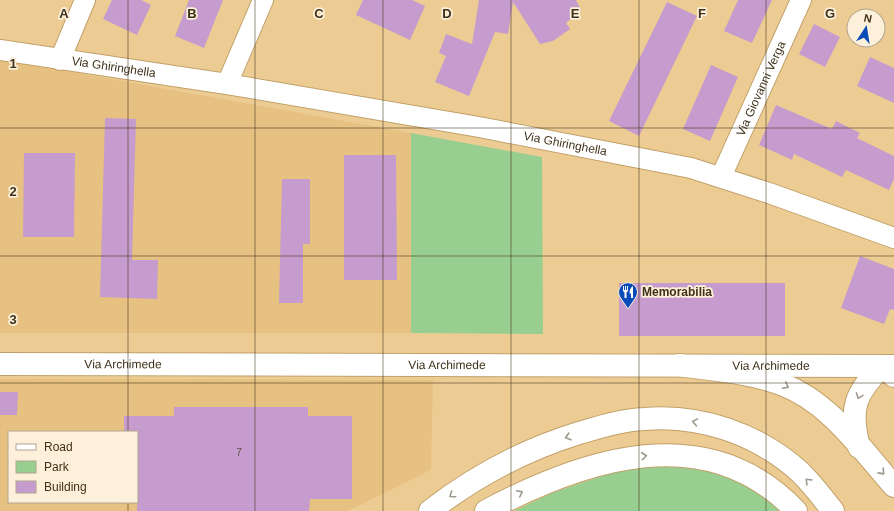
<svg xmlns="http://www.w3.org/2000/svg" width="894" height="511" font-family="Helvetica,sans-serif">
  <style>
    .built { fill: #e6c181; fill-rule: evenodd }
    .green { fill: #98ce8f }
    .building { fill: #c59ccd }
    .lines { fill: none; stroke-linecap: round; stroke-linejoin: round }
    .street-casing { stroke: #c1a16a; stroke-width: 22 }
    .secondary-casing { stroke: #c1a16a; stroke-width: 24 }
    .primary-casing { stroke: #c1a16a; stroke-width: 24 }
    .highway-casing { stroke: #c1a16a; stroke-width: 24 }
    .street { stroke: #fff; stroke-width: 20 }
    .secondary { stroke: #fff; stroke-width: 22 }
    .primary { stroke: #fff; stroke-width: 22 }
    .highway { stroke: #fff; stroke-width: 22 }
    .oneway { stroke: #9f988d }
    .grid { fill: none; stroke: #3f321b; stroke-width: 1; stroke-opacity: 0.55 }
    .labels { text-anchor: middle; stroke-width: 3.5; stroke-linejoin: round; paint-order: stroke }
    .number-label { font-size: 10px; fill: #604c48 }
    .street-label { font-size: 12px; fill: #3f321b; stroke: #fdf0da }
    .poi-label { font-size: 12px; font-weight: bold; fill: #3f321b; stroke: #fdf0da; text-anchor: start }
    .grid-label { font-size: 13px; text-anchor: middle; font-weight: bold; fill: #3f321b; stroke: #fdf0da; stroke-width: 3.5; stroke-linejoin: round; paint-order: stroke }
  </style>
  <rect width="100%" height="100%" fill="#edcc94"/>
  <g class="built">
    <path d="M0,59L411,133V333H0Z"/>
    <path d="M0,379L433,380L431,470L348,511H0ZM9,432H137V502H9Z"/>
  </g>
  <g class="green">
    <path d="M411,133L542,157L543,334L411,333Z"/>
    <path d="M680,465C723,473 748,482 781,511H514L554,492L623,469Z"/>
  </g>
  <g class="building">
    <path d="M112,0H141L151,5L137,35L103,19Z"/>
    <path d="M189,0H223L204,48L175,36Z"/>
    <path d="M363,0H412L425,6L410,40L356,15Z"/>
    <path d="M479,0H576L581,10L566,23L570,29L553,41L540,44L513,2L508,34L495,32L469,96L435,82L446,56L439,53L446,34L472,44Z"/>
    <path d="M738,0H772L752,43L724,31Z"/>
    <path d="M667,2L697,16L639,136L609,121Z"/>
    <path d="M814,24L840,37L825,67L799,54Z"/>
    <path d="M870,57L894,68V103L857,86Z"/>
    <path d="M711,65L738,77L710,141L683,129Z"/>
    <path d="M776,105L832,129L836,121L860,133L857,138L894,156V179L889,190L846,170L842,177L794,154L792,160L759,145Z"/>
    <path d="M105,118L136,119L132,260H158L157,299L100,297Z"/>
    <path d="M24,153H75L74,237H23Z"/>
    <path d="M344,155H396L397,280H344Z"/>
    <path d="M282,179H310V244H303V303H279Z"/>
    <path d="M860,256L894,269V310L890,309L884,324L841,308Z"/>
    <rect x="619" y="283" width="166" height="53"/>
    <path d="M0,392H18L17,415H0Z"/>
    <path d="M174,407H308V416H352V499H310L309,511H137V432H124V416H174Z"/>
  </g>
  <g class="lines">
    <g class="street-casing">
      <g id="street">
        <path id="s1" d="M0,50L227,84L479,127L691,168L769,193L894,238"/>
        <path d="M60,60L85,0"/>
        <path d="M227,84L263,0"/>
        <path id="s2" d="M721,177L801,0"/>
      </g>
    </g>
    <g class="secondary-casing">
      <g id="secondary">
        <path id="s3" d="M0,364L894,366"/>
      </g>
    </g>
    <g class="primary-casing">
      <g id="primary">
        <path d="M679,365C713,370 749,372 781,384C829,401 862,450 894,486"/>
        <path d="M859,447C849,408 855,394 882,366L894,376"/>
      </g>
    </g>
    <g class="highway-casing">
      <g id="highway">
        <path d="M430,511C475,476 524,450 579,433C600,427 622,420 644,419C700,414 758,434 800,472C812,484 823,498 833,511"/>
        <path d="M486,511C584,459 707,417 796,511"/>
      </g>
    </g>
    <use href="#street" class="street"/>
    <use href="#secondary" class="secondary"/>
    <use href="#primary" class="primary"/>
    <use href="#highway" class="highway"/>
  </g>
  <defs><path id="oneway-chevron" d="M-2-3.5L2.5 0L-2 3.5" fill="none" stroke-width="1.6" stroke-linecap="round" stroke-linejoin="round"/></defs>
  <g class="oneway">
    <use href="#oneway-chevron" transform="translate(786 386) rotate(26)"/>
    <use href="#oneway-chevron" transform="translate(859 396) rotate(111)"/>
    <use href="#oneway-chevron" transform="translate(695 422) rotate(-170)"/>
    <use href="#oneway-chevron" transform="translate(568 437) rotate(162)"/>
    <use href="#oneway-chevron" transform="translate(644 456) rotate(-6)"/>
    <use href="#oneway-chevron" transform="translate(882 472) rotate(48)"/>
    <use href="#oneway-chevron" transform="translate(808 481) rotate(-134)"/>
    <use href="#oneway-chevron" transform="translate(520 493) rotate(-26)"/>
    <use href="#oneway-chevron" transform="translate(452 495) rotate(145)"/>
  </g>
  <path class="grid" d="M128,0V432M255,0V511M383,0V511M511,0V511M639,0V511M766,0V511M0,128H894M0,256H894M0,383H894M128,502V511"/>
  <defs>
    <g id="restaurant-pin" transform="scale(1)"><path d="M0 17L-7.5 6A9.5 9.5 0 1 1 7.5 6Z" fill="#0a4cb7" stroke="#fdf0da"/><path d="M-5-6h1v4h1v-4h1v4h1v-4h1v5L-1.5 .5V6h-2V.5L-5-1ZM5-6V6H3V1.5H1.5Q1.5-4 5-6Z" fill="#fff"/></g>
  </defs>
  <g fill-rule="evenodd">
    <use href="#restaurant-pin" x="628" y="292"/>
  </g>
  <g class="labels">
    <g class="number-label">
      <text x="239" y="456">7</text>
    </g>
    <g class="street-label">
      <text dy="4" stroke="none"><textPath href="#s1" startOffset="115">Via Ghiringhella</textPath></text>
      <text dy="4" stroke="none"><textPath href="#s2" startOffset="97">Via Giovanni Verga</textPath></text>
      <text dy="4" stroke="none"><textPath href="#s1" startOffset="573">Via Ghiringhella</textPath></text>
      <text dy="4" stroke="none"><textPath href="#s3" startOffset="123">Via Archimede</textPath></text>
      <text dy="4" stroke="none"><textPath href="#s3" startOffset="447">Via Archimede</textPath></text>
      <text dy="4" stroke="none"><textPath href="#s3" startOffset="771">Via Archimede</textPath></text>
    </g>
    <g class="poi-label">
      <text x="642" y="296">Memorabilia</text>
    </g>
  </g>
  <g class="grid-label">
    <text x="64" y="18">A</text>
    <text x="192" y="18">B</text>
    <text x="319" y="18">C</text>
    <text x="447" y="18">D</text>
    <text x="575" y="18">E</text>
    <text x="702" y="18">F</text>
    <text x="830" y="18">G</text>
    <text x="13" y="68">1</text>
    <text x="13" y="196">2</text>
    <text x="13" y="324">3</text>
  </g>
  <rect x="8" y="431" width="130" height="72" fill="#fdf0da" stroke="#b1a48e"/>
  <rect x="16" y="444" width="20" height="6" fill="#ffffff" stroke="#b1a48e"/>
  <text x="44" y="451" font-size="12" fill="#3f321b">Road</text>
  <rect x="16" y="461" width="20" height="12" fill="#98ce8f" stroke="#b1a48e"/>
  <text x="44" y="471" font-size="12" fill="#3f321b">Park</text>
  <rect x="16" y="481" width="20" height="12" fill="#c59ccd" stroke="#b1a48e"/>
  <text x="44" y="491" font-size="12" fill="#3f321b">Building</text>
  <g transform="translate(866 28) rotate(12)"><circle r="19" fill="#fdf0da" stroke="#b1a48e"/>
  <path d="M0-3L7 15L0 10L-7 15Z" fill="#0a4cb7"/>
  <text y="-6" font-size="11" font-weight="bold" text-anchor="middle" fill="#3f321b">N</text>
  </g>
</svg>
